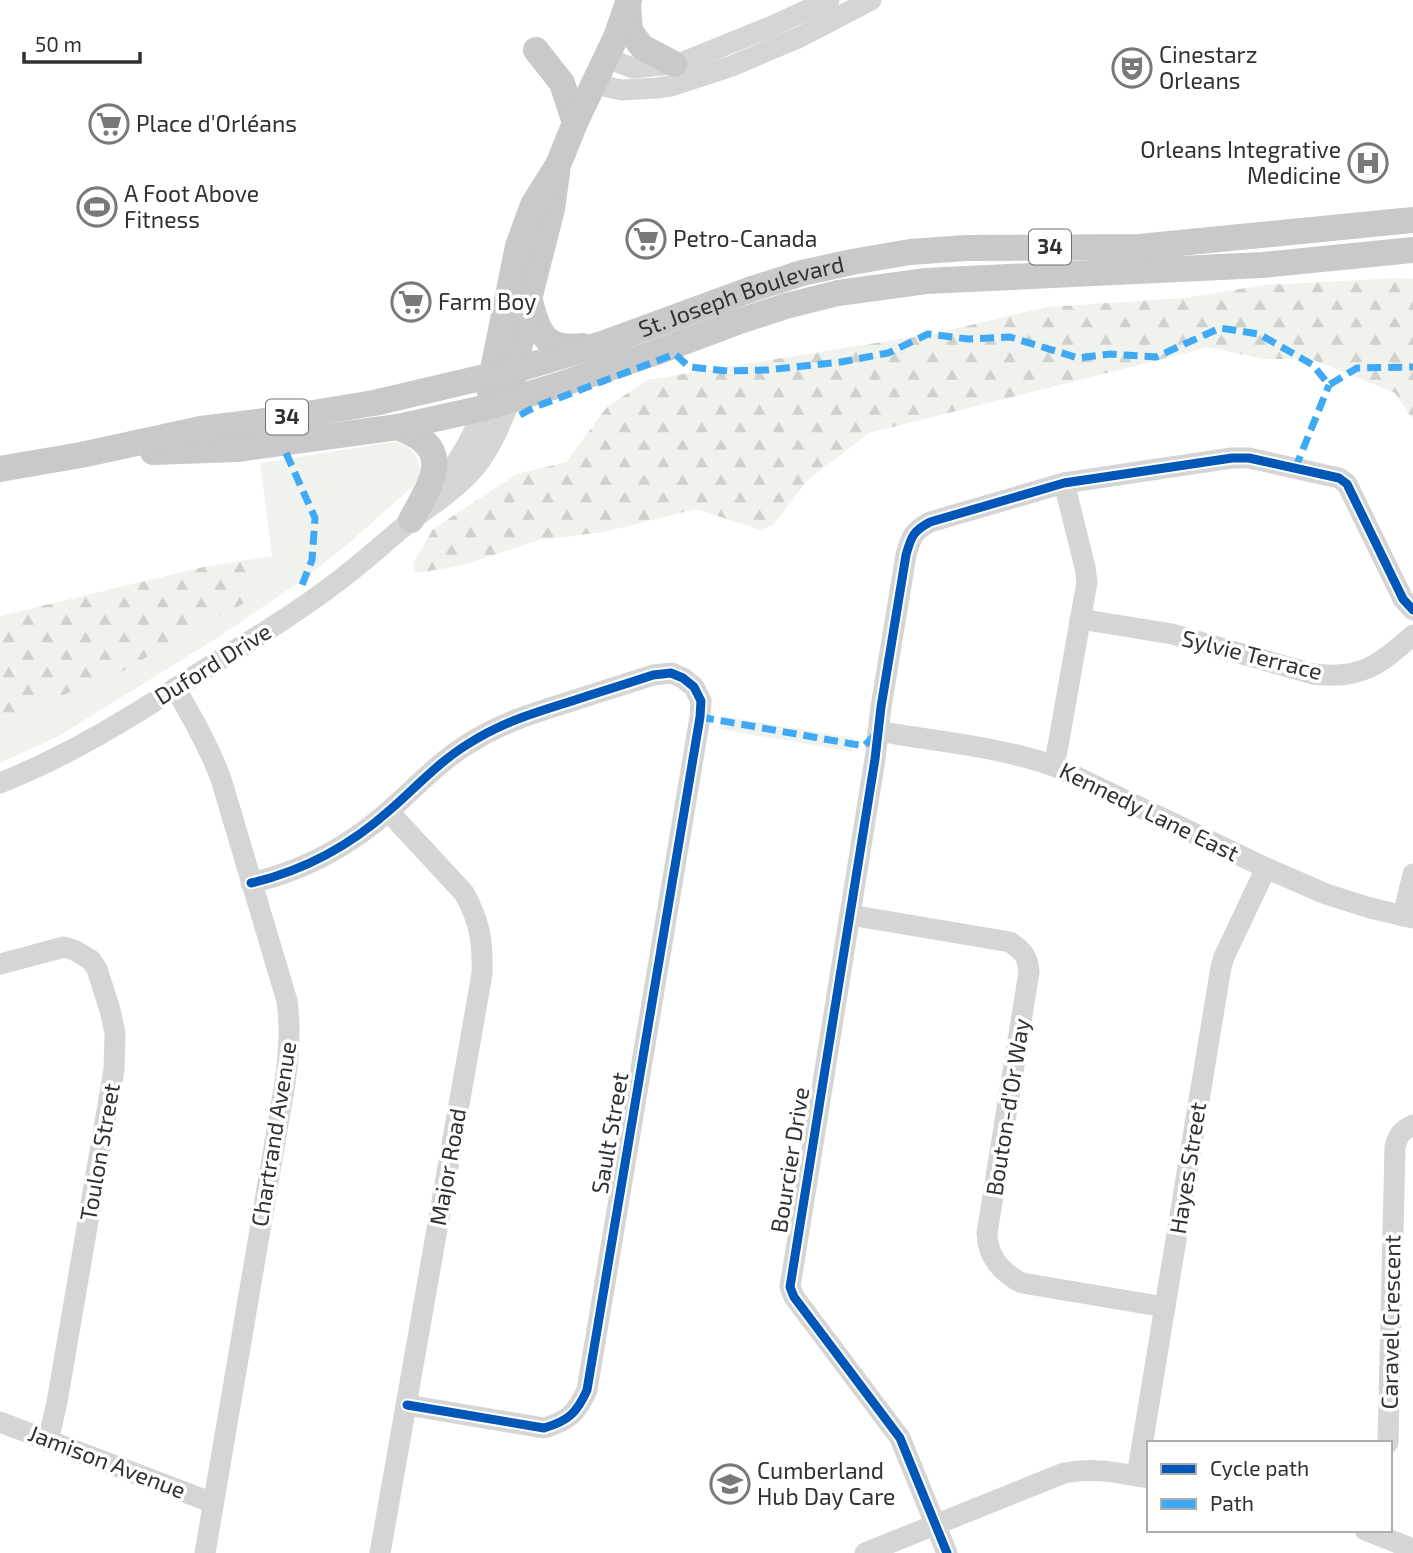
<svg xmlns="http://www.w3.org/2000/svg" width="1413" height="1553" font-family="'Exo 2',sans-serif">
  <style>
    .grass { fill: #f0f3ed }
    .forest { fill: url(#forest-firs) }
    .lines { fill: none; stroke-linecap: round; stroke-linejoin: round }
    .minor { stroke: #d5d5d5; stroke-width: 21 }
    .major { stroke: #c9c9c9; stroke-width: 26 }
    .quiet { stroke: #3fa9f5; stroke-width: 7; stroke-dasharray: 14 7; stroke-linecap: butt }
    .cycleway-casing { stroke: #fff; stroke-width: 13 }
    .cycleway { stroke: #0057b8; stroke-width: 9 }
    .labels { text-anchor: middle; stroke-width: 7; stroke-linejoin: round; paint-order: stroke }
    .shield { fill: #fff; stroke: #6f6f6f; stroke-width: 2 }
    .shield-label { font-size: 21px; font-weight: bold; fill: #313131 }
    .poi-label { font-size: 23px; fill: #313131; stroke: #fff; text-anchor: start }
    .street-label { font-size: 23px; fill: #313131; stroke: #fff }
  </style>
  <defs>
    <pattern id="forest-firs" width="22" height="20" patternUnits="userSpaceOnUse" patternTransform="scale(1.75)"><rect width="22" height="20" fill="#f0f3ed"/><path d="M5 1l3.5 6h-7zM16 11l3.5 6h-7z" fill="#ced1cc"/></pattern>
  </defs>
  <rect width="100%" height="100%" fill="#fff"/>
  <g class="grass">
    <path d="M387,443C391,443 395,442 399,443C412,446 423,463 419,476C417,480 415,483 413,486L347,545L294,586L217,638L59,736L0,763V717L12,714L186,634L243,604L272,556L260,463Z"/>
    <path d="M722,716L854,738L852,752L720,729Z"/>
  </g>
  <g class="forest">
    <path d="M1400,278L1413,279V420L1395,393L1311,359H1264L1207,347L1190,352L869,433L807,481L773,525L760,530L696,509L604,532L539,540L460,566L416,573L413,564L433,529L517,474L566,462L607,407L647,380L937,333L1047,307L1183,298L1265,285Z"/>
    <path d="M272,556L243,604L186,634L116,675L12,714L0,717V616L203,567Z"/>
  </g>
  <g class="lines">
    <g class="minor">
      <path d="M606,58L633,68L681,63L770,27L829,0"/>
      <path d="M593,84L622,90L657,88L671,86L732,66L800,37L871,0"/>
      <path d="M435,491C458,463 471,441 484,408"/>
      <path d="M1080,619L1172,634L1313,674C1361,680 1379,665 1413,635"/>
      <path d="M175,688C193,718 209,747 221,779L287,1001C291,1029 289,1055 285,1083L205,1553"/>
      <path d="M878,731C937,742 997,746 1054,766L1266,868L1326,894L1370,908L1413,918"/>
      <path d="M1054,766L1059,740L1087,582L1085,567L1064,483"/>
      <path d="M0,783C68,756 130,718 191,678C240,647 291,617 337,582C361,564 384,543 407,524C427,507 451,494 469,474C489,453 499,427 510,401"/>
      <path d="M251,883C303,871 351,845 391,809C416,787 440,761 468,744C503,722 533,713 572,701C599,692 626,684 653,675L671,673L683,678L694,687L701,701L700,717L587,1390C577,1413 568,1421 544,1428L407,1405"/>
      <path d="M850,915L1010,942C1023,951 1028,956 1029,972L987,1233C987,1256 1002,1273 1022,1283L1165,1307"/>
      <path d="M1403,916L1413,874"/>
      <path d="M0,964L64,947L74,950L91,960L97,969L110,1010L115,1033L114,1070L57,1402L48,1441"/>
      <path d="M0,1422L213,1503"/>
      <path d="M1388,1443L1395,1147C1398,1135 1402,1130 1413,1125"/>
      <path d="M1137,1476L1221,967L1224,957L1266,868"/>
      <path d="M1365,1530L1413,1549"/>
      <path d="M380,1553L482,974C483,941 480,922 464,893L389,812"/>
      <path d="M865,1553L1064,1473C1095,1467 1118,1473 1149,1478"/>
      <path d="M947,1553L900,1438L794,1297L790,1287L875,759L881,707L906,555C911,537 913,531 930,522L1064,483L1232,458H1249L1339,478L1347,484L1403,599L1413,610"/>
    </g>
    <g class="major">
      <path d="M628,4L630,31L642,47L674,64"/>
      <path d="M536,50L562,83L575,123"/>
      <path d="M530,301C538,333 545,351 583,346"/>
      <path d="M512,385L529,299L552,209L557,173"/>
      <path d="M489,389L518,246L533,205L558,165L575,123L616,37L629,0"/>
      <path d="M398,427C406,431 415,434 422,440C450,461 423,497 411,520"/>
      <path d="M153,452L237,449L398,427L484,408L559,385L654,353L737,322L786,306L838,293L926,281L1263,265L1413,250"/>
      <path id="s1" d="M0,469L81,455L201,429L264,421L374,403L515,370L602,344L752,289L802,273L852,262L910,252L966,248L1139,247L1413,220"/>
    </g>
    <g class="quiet">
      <path d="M520,415L535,407L675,354L689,367L727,371L766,370L841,362L888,353L928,334L968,339L1010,337L1078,358L1110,354L1156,357L1220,328L1259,334L1313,365L1329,385L1357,368L1413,367"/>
      <path d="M286,453L315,518L312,560L300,590"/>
      <path d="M1295,469L1329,385"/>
      <path d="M700,717L864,746L877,733"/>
    </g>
    <g class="cycleway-casing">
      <g id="cycleway">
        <path d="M251,883C303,871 351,845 391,809C416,787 440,761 468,744C503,722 533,713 572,701C599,692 626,684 653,675L671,673L683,678L694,687L701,701L700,717L587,1390C577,1413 568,1421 544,1428L407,1405"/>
        <path d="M947,1553L900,1438L794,1297L790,1287L875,759L881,707L906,555C911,537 913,531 930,522L1064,483L1232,458H1249L1339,478L1347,484L1403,599L1413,610"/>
      </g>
    </g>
    <use href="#cycleway" class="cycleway"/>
  </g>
  <defs>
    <g id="theatre-ring" transform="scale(2.0125)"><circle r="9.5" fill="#fff" stroke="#797979" stroke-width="1.5"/><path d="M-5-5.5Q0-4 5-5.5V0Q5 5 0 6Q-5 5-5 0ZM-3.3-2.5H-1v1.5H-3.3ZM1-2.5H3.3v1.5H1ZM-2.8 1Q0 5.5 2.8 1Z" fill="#797979"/></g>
    <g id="supermarket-ring" transform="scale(2.0125)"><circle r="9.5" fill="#fff" stroke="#797979" stroke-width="1.5"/><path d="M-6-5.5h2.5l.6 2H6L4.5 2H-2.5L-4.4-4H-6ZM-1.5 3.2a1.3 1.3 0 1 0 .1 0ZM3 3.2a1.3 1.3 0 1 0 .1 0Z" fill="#797979"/></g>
    <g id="hospital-ring" transform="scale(2.0125)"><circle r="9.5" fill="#fff" stroke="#797979" stroke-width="1.5"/><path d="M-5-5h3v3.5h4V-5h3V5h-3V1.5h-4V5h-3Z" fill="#797979"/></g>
    <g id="stadium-ring" transform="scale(2.0125)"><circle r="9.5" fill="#fff" stroke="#797979" stroke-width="1.5"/><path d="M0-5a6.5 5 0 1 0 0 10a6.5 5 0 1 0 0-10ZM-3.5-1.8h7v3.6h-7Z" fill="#797979"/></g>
    <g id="school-ring" transform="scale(2.0125)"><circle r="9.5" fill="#fff" stroke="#797979" stroke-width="1.5"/><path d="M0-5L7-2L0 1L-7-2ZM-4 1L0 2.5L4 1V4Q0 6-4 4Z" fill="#797979"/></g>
  </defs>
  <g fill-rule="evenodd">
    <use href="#theatre-ring" x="1132" y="68"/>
    <use href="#supermarket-ring" x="109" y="124"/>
    <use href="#hospital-ring" x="1368" y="163"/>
    <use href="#stadium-ring" x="97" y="207"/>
    <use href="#supermarket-ring" x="646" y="239"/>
    <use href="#supermarket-ring" x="411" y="302"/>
    <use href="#school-ring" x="730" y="1484"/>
  </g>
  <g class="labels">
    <g class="shield">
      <rect x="1029" y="229.5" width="42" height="35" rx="5"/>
      <rect x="266" y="399.5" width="42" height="35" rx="5"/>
    </g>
    <g class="shield-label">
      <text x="1050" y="254">34</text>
      <text x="287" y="424">34</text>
    </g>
    <g class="poi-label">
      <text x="1159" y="63">Cinestarz<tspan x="1159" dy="26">Orleans</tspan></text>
      <text x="136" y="132">Place d'Orléans</text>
      <text x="1341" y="158" text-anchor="end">Orleans Integrative<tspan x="1341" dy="26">Medicine</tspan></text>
      <text x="124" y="202">A Foot Above<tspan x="124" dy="26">Fitness</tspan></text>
      <text x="673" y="247">Petro-Canada</text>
      <text x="438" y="310">Farm Boy</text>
      <text x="757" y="1479">Cumberland<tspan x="757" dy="26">Hub Day Care</tspan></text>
    </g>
    <g class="street-label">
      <text dy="8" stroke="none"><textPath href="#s1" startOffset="763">St. Joseph Boulevard</textPath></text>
      <text transform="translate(1252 655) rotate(14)" y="8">Sylvie Terrace</text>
      <text transform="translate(213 664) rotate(-32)" y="8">Duford Drive</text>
      <text transform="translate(1149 812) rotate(26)" y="8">Kennedy Lane East</text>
      <text transform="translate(1008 1107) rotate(-81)" y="8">Bouton-d'Or Way</text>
      <text transform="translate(610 1133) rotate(-80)" y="8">Sault Street</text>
      <text transform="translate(274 1134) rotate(-81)" y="8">Chartrand Avenue</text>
      <text transform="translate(100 1152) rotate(-80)" y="8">Toulon Street</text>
      <text transform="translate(790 1160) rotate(-81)" y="8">Bourcier Drive</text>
      <text transform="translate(448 1167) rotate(-80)" y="8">Major Road</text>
      <text transform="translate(1188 1168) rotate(-81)" y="8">Hayes Street</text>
      <text transform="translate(1391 1322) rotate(-89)" y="8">Caravel Crescent</text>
      <text transform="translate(107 1462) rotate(21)" y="8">Jamison Avenue</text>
    </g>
  </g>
  <rect x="1147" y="1441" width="245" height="91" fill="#ffffff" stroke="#adadad" stroke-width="2"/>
  <rect x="1161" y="1464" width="35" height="10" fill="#0057b8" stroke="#adadad" stroke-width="2"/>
  <text x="1210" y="1476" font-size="21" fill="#313131">Cycle path</text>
  <rect x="1161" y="1499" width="35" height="10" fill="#3fa9f5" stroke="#adadad" stroke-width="2"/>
  <text x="1210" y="1511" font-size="21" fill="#313131">Path</text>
  <path d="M24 52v10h116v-10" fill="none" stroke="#313131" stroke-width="3.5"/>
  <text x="35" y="52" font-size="21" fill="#313131" stroke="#ffffff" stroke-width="5" paint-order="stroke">50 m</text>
</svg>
